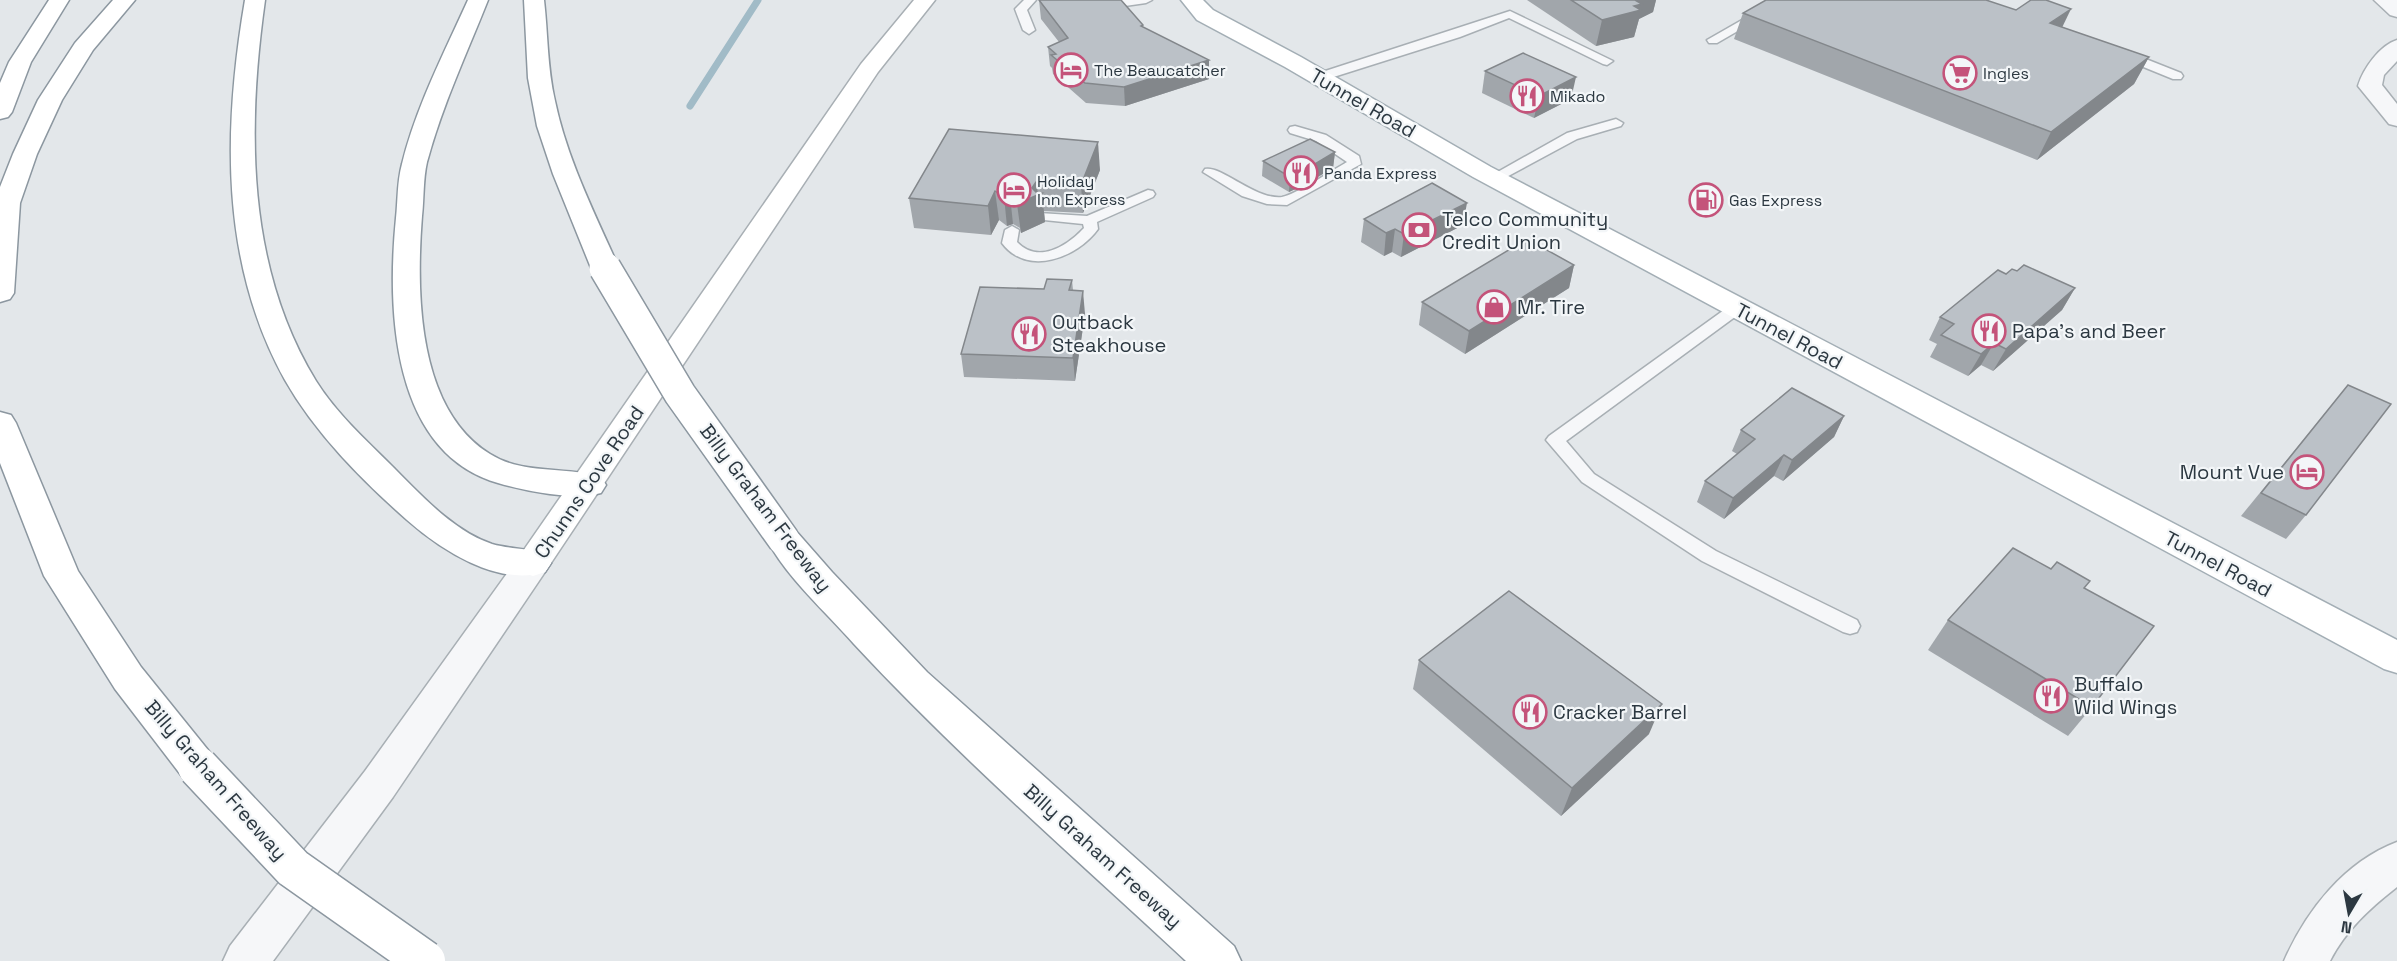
<svg xmlns="http://www.w3.org/2000/svg" width="2397" height="961" font-family="'Space Grotesk',sans-serif">
  <style>
    .lines { fill: none; stroke-linecap: round; stroke-linejoin: round }
    .stream { stroke: #a1bbc7; stroke-width: 7 }
    .service-casing { stroke: #a8afb4; stroke-width: 3 }
    .minor-casing { stroke: #a8afb4; stroke-width: 3 }
    .tertiary-casing { stroke: #a8afb4; stroke-width: 3 }
    .secondary-casing { stroke: #a8afb4; stroke-width: 3 }
    .primary-casing { stroke: #a3aeb5; stroke-width: 3 }
    .motorway-casing { stroke: #8c97a0; stroke-width: 3 }
    .service { fill: #f6f7f9; fill-rule: evenodd }
    .minor { fill: #f6f7f9; fill-rule: evenodd }
    .tertiary { fill: #f6f7f9; fill-rule: evenodd }
    .secondary { fill: #fff; fill-rule: evenodd }
    .primary { fill: #fff; fill-rule: evenodd }
    .motorway { fill: #fff; fill-rule: evenodd }
    .motorway-bridge-far1-casing { stroke: #8c97a0; stroke-width: 34; stroke-linecap: butt }
    .motorway-bridge-casing { stroke: #8c97a0; stroke-width: 43; stroke-linecap: butt }
    .motorway-bridge-far1 { stroke: #fff; stroke-width: 31 }
    .motorway-bridge { stroke: #fff; stroke-width: 40 }
    .wall { fill: #a1a6ab }
    .shaded-wall { fill: #83878b }
    .building { fill: #bbc1c7; stroke: #83878b; stroke-width: 1.5 }
    .labels { text-anchor: middle; stroke-width: 4.5; stroke-linejoin: round; paint-order: stroke }
    .far-poi-label { font-size: 16px; fill: #2c3841; stroke: #f3f6f8; text-anchor: start }
    .street-label { font-size: 20px; fill: #2c3841; stroke: #f3f6f8 }
    .poi-label { font-size: 20px; fill: #2c3841; stroke: #f3f6f8; text-anchor: start }
  </style>
  <rect width="100%" height="100%" fill="#e3e7ea"/>
  <g class="lines">
    <path class="stream" d="M690,106L758,0"/>
    <g class="service-casing">
      <g id="service">
        <path d="M1024,0H1036L1027,10L1035,30L1029,34L1023,30L1015,9Z"/>
        <path d="M1120,0H1152L1146,3L1125,6Z"/>
        <path d="M1777,0H1791L1717,43H1709L1707,40Z"/>
        <path d="M1510,11L1613,61L1607,65L1603,64L1509,18L1460,37L1324,80H1316L1314,77L1316,74Z"/>
        <path d="M2123,50L2181,73L2183,76L2181,79H2173L2119,57V51Z"/>
        <path d="M1616,119L1623,123L1621,126L1577,139L1499,181H1489L1487,178L1567,133Z"/>
        <path d="M1295,126L1326,135L1359,156L1361,164L1287,205L1267,204L1242,196L1203,172L1205,169C1221,165 1255,200 1282,197C1295,195 1333,170 1347,162L1316,141L1290,133L1288,130L1290,127Z"/>
        <path d="M1148,190L1153,191L1155,194L1153,197L1097,222L1098,229C1077,258 1027,277 1002,243L1005,230L1012,226L1019,230L1017,242C1038,264 1066,247 1084,228L1083,224L1044,220L1039,219L1037,216L1039,213L1087,216Z"/>
        <path d="M1737,303L1745,308L1743,311L1566,441L1594,474L1716,551L1857,620L1860,626L1857,632L1850,634L1843,632L1702,561L1582,482L1546,440L1549,436L1731,305Z"/>
      </g>
    </g>
    <g class="minor-casing">
      <g id="minor">
        <path d="M2374,0H2397V17L2390,15Z"/>
        <path d="M2397,40V61L2384,75L2382,85L2397,104V126L2389,124L2358,86C2363,69 2380,45 2397,40Z"/>
        <path d="M2397,842V887C2370,908 2346,930 2330,961H2284C2306,911 2344,862 2397,842Z"/>
      </g>
    </g>
    <g class="tertiary-casing">
      <path id="tertiary" d="M533,550L545,554L551,563L545,572L393,797L273,961H223L230,946L365,771L521,554Z"/>
    </g>
    <g class="secondary-casing">
      <path id="secondary" d="M914,0H935L878,72L545,572L533,576L521,572L515,563L521,554L861,64Z"/>
    </g>
    <g class="primary-casing">
      <path id="primary" d="M1181,0H1203L1213,10L1301,57L1491,167L2397,640V673L2384,669L1473,177L1285,67L1197,20Z"/>
    </g>
    <g class="motorway-casing">
      <g id="motorway">
        <path d="M49,0H69L31,62L12,112L8,117L0,119V83L9,62Z"/>
        <path d="M113,0H135L93,50L62,100L37,154L20,203L14,293L10,299L0,302V187L13,154L38,100L75,43Z"/>
        <path d="M245,0H265C247,127 246,267 316,381C336,413 365,439 392,466C420,494 453,531 492,544C509,549 528,548 545,554L551,563L545,572C498,587 441,550 407,520C362,480 315,433 285,380C220,263 223,129 245,0Z"/>
        <path d="M468,0H488C467,53 442,106 427,162C423,179 424,198 422,216C416,292 417,409 490,454C523,475 565,466 601,477L606,485L601,493C574,501 525,491 498,483C391,452 387,309 396,218C398,200 397,182 402,164C416,107 444,53 468,0Z"/>
        <path d="M524,0H544C548,34 547,67 555,101C567,159 595,214 619,268L615,274L605,276L595,274L591,268L553,174L537,126L528,78Z"/>
        <path d="M0,412L11,415L16,423L78,571L141,667L212,755L218,767L212,779L198,784L184,779L115,689L44,576L0,463Z"/>
        <path d="M784,527L796,531L832,572L927,672L1234,946L1241,961H1186C1074,857 958,756 854,644C825,611 788,579 767,540L772,531Z"/>
      </g>
    </g>
    <use href="#service" class="service"/>
    <use href="#minor" class="minor"/>
    <use href="#tertiary" class="tertiary"/>
    <use href="#secondary" class="secondary"/>
    <use href="#primary" class="primary"/>
    <use href="#motorway" class="motorway"/>
    <g class="motorway-bridge-far1-casing">
      <path id="motorway-bridge-far1" d="M605,268L680,394L784,540"/>
    </g>
    <g class="motorway-bridge-casing">
      <path id="motorway-bridge" d="M198,767L293,868L425,961"/>
    </g>
    <use href="#motorway-bridge-far1" class="motorway-bridge-far1"/>
    <use href="#motorway-bridge" class="motorway-bridge"/>
  </g>
  <g class="wall">
    <path d="M1039,0L1143,27L1209,79L1125,106L1086,103L1053,74L1052,68L1050,66L1048,47L1059,42L1041,19Z"/>
    <path d="M1527,0H1656L1653,12L1639,19L1634,37L1596,46Z"/>
    <path d="M1743,13L2062,27L2149,57L2134,84L2037,160L1734,39Z"/>
    <path d="M1485,71L1571,99L1534,118L1482,93Z"/>
    <path d="M1335,152L1333,168L1304,185L1289,192L1262,176L1263,161Z"/>
    <path d="M1100,170L1083,213L1044,211L1045,222L1021,233L1020,228L1013,224L1007,226L999,220L991,235L914,228L909,198Z"/>
    <path d="M1364,219L1463,225L1401,257L1392,252L1384,256L1361,242Z"/>
    <path d="M1574,265L1569,288L1465,354L1419,325L1422,302Z"/>
    <path d="M2017,271L2075,288L2062,310L1993,371L1981,365L1968,376L1930,357L1937,344L1929,340L1940,317L2006,274Z"/>
    <path d="M1072,280L1073,290L1085,314L1075,381L964,377L961,354L1044,289Z"/>
    <path d="M2348,385L2306,515L2286,539L2241,516Z"/>
    <path d="M1844,416L1834,437L1783,481L1774,476L1724,519L1697,502L1705,481L1737,454L1732,451L1741,430Z"/>
    <path d="M2085,588L2092,707L2068,736L1928,650L1948,620Z"/>
    <path d="M1419,660L1649,734L1561,816L1413,689Z"/>
  </g>
  <g class="shaded-wall">
    <path d="M1632,0H1656L1653,12L1639,19L1634,37L1596,46L1602,20Z"/>
    <path d="M2071,9L2058,36L2050,23Z"/>
    <path d="M2149,57L2134,84L2037,160L2051,132Z"/>
    <path d="M1209,60V79L1125,106L1124,87Z"/>
    <path d="M1576,77L1571,99L1534,118L1539,96Z"/>
    <path d="M1098,142L1100,170L1083,213L1081,185Z"/>
    <path d="M1335,152L1333,168L1304,185L1289,192L1290,177Z"/>
    <path d="M1036,182L1038,195L1042,193L1045,222L1021,233L1017,204Z"/>
    <path d="M995,191L999,220L991,235L988,206Z"/>
    <path d="M1010,195L1013,224L1007,226L1004,197Z"/>
    <path d="M1467,203L1463,225L1401,257L1404,234Z"/>
    <path d="M1395,229L1392,252L1384,256L1386,233Z"/>
    <path d="M1574,265L1569,288L1465,354L1469,331Z"/>
    <path d="M2075,288L2062,310L1993,371L2006,349Z"/>
    <path d="M1083,291L1085,314L1075,381L1073,358Z"/>
    <path d="M1994,343L1981,365L1968,376L1981,354Z"/>
    <path d="M1844,416L1834,437L1783,481L1792,460Z"/>
    <path d="M1784,455L1774,476L1724,519L1733,498Z"/>
    <path d="M1662,704L1649,734L1561,816L1572,788Z"/>
  </g>
  <g class="building">
    <path d="M1039,0H1121L1143,25L1141,26L1209,60L1124,87L1085,83L1051,55L1056,54L1048,47L1068,38Z"/>
    <path d="M1571,0H1635L1642,4L1634,6L1641,10L1602,20Z"/>
    <path d="M1766,0H1986L2016,10L2031,0H2046L2071,9L2050,23L2149,57L2051,132L1743,13Z"/>
    <path d="M1523,53L1576,77L1539,96L1485,71Z"/>
    <path d="M949,129L1098,142L1081,185L1036,182L1032,188L1036,192L1042,193L1017,204V199L1010,195L1004,197L995,191L988,206L909,198Z"/>
    <path d="M1310,139L1335,152L1305,170L1290,177L1263,161Z"/>
    <path d="M1432,183L1467,203L1404,234L1395,229L1386,233L1364,219Z"/>
    <path d="M1527,239L1574,265L1469,331L1422,302Z"/>
    <path d="M2024,265L2075,288L2006,349L1994,343L1981,354L1941,335L1954,324L1940,317L1998,270L2006,274L2012,269L2017,271Z"/>
    <path d="M1047,279L1072,280L1069,290L1083,291L1073,358L961,354L980,287L1044,289Z"/>
    <path d="M2348,385L2391,404L2306,515L2261,493Z"/>
    <path d="M1792,388L1844,416L1792,460L1784,455L1733,498L1705,481L1755,439L1741,430Z"/>
    <path d="M2013,548L2051,569L2057,562L2090,581L2084,588L2154,626L2092,707L1948,620Z"/>
    <path d="M1509,591L1662,704L1572,788L1419,660Z"/>
  </g>
  <defs>
    <g id="hotel-ring" transform="scale(1.725)"><circle r="9.5" fill="#f3f6f8" stroke="#c4537a" stroke-width="1.5"/><path d="M-6-4.5h1.5V1H6V5H4.5V3h-9V5H-6ZM-4 0a1.8 1.8 0 1 1 3.6 0ZM.5 0V-2.5h3Q6-2.5 6 0Z" fill="#c4537a"/></g>
    <g id="supermarket-ring" transform="scale(1.725)"><circle r="9.5" fill="#f3f6f8" stroke="#c4537a" stroke-width="1.5"/><path d="M-6-5.5h2.5l.6 2H6L4.5 2H-2.5L-4.4-4H-6ZM-1.5 3.2a1.3 1.3 0 1 0 .1 0ZM3 3.2a1.3 1.3 0 1 0 .1 0Z" fill="#c4537a"/></g>
    <g id="restaurant-ring" transform="scale(1.725)"><circle r="9.5" fill="#f3f6f8" stroke="#c4537a" stroke-width="1.5"/><path d="M-5-6h1v4h1v-4h1v4h1v-4h1v5L-1.5 .5V6h-2V.5L-5-1ZM5-6V6H3V1.5H1.5Q1.5-4 5-6Z" fill="#c4537a"/></g>
    <g id="fuel-ring" transform="scale(1.725)"><circle r="9.5" fill="#f3f6f8" stroke="#c4537a" stroke-width="1.5"/><path d="M-5.5-6h7V0h2V4h1.3V-2.5L3-4.5l.8-.8L6-3V5H2.5V1h-1V6h-7ZM-4.2-4.7v3.2H.2V-4.7Z" fill="#c4537a"/></g>
    <g id="bank-ring" transform="scale(1.725)"><circle r="9.5" fill="#f3f6f8" stroke="#c4537a" stroke-width="1.5"/><path d="M-6-4H6V4H-6ZM0-2.3a2.3 2.3 0 1 0 0 4.6a2.3 2.3 0 1 0 0-4.6Z" fill="#c4537a"/></g>
    <g id="shop-ring" transform="scale(1.725)"><circle r="9.5" fill="#f3f6f8" stroke="#c4537a" stroke-width="1.5"/><path d="M-5-2.5h2.3a2.7 3.5 0 0 1 5.4 0H5L5.5 6h-11ZM-1.5-2.5h3a1.5 2.3 0 0 0-3 0Z" fill="#c4537a"/></g>
  </defs>
  <g fill-rule="evenodd">
    <use href="#hotel-ring" x="1071" y="70"/>
    <use href="#supermarket-ring" x="1960" y="73"/>
    <use href="#restaurant-ring" x="1527" y="96"/>
    <use href="#restaurant-ring" x="1301" y="173"/>
    <use href="#hotel-ring" x="1014" y="190"/>
    <use href="#fuel-ring" x="1706" y="200"/>
    <use href="#bank-ring" x="1419" y="230"/>
    <use href="#shop-ring" x="1494" y="307"/>
    <use href="#restaurant-ring" x="1989" y="331"/>
    <use href="#restaurant-ring" x="1029" y="334"/>
    <use href="#hotel-ring" x="2307" y="472"/>
    <use href="#restaurant-ring" x="2051" y="696"/>
    <use href="#restaurant-ring" x="1530" y="712"/>
  </g>
  <g class="labels">
    <g class="far-poi-label">
      <text x="1094" y="76">The Beaucatcher</text>
      <text x="1983" y="79">Ingles</text>
      <text x="1550" y="102">Mikado</text>
      <text x="1324" y="179">Panda Express</text>
      <text x="1037" y="187">Holiday<tspan x="1037" dy="18">Inn Express</tspan></text>
      <text x="1729" y="206">Gas Express</text>
    </g>
    <g class="street-label">
      <text transform="translate(1363 103) rotate(30)" y="7">Tunnel Road</text>
      <text transform="translate(1789 336) rotate(28)" y="7">Tunnel Road</text>
      <text transform="translate(589 482) rotate(-56)" y="7">Chunns Cove Road</text>
      <text transform="translate(766 508) rotate(53)" y="7">Billy Graham Freeway</text>
      <text transform="translate(2218 564) rotate(28)" y="7">Tunnel Road</text>
      <text transform="translate(216 780) rotate(49)" y="7">Billy Graham Freeway</text>
      <text transform="translate(1103 856) rotate(42)" y="7">Billy Graham Freeway</text>
    </g>
    <g class="poi-label">
      <text x="1442" y="226">Telco Community<tspan x="1442" dy="23">Credit Union</tspan></text>
      <text x="1517" y="314">Mr. Tire</text>
      <text x="1052" y="329">Outback<tspan x="1052" dy="23">Steakhouse</tspan></text>
      <text x="2012" y="338">Papa's and Beer</text>
      <text x="2284" y="479" text-anchor="end">Mount Vue</text>
      <text x="2074" y="691">Buffalo<tspan x="2074" dy="23">Wild Wings</tspan></text>
      <text x="1553" y="719">Cracker Barrel</text>
    </g>
  </g>
  <g transform="translate(2349 913) rotate(190)" stroke="#f3f6f8" stroke-width="4.5" paint-order="stroke">
  <path d="M0-4.5L10 22L0 15L-10 22Z" fill="#2c3841"/>
  <text y="-9" font-size="16" font-weight="bold" text-anchor="middle" fill="#2c3841">N</text>
  </g>
</svg>
